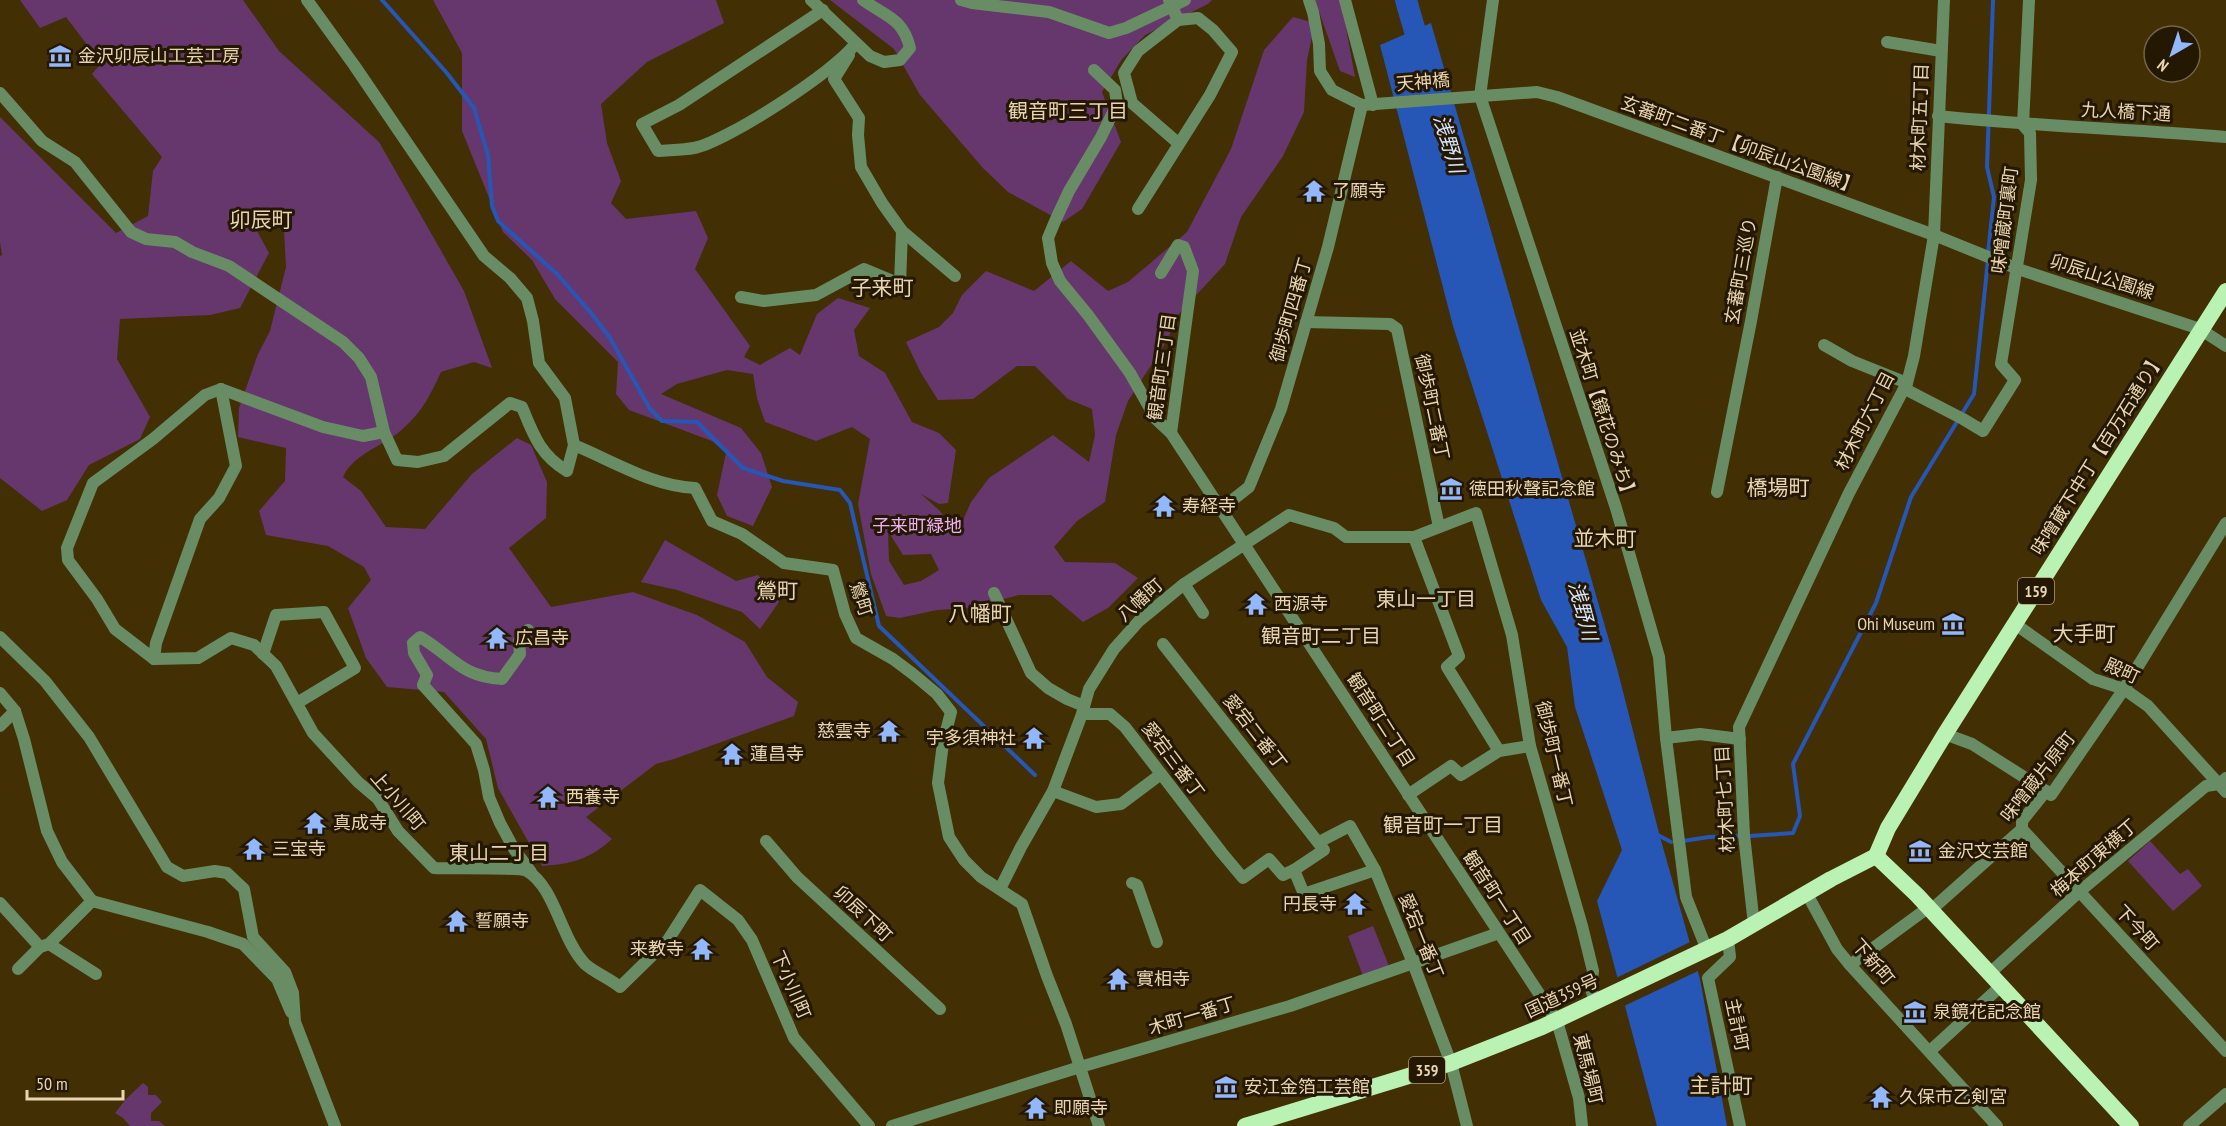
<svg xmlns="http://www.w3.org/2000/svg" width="2226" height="1126" font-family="'PT Sans Narrow','Noto Sans JP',sans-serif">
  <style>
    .green { fill: #66376d; fill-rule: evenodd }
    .water { fill: #2656b6 }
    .pier { fill: #422f04 }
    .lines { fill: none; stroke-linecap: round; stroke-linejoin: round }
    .stream { stroke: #2656b6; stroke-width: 4 }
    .river { stroke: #2656b6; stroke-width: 22 }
    .minor { stroke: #688d65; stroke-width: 12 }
    .tertiary { stroke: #688d65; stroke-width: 12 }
    .trunk { stroke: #baf2b4; stroke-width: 16 }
    .minor-bridge { stroke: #688d65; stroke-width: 12 }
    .labels { text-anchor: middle; stroke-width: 6; stroke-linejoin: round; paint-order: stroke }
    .shield { fill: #241802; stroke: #ae9c7c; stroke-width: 1.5 }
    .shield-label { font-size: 16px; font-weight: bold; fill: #e9d5b1 }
    .poi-label { font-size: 18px; fill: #e9d5b1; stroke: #241802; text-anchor: start }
    .street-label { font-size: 18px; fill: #e9d5b1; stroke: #241802 }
    .park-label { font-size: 18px; fill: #eeb1f6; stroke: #241802 }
    .neighbourhood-label { font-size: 20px; fill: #e9d5b1; stroke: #241802 }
    .water-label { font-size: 20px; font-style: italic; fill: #d6e4fe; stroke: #241802 }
    .quarter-label { font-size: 21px; fill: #e9d5b1; stroke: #241802 }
  </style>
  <rect width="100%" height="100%" fill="#422f04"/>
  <g class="green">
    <path d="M20,0H243L279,51L379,142L464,291L492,368L474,362L441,372C429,398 421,414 398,433C380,447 353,455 343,477L361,491L386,527L425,529L472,474L517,438L531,445L547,482L546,518L509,548L551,607L633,592L697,615L745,642L767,677L798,702L794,716L674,759L656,764L586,817L612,839C590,859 572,864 542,866L498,788L486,739L444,692L387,687L366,658L348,608L371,580L364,567L328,546L266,535L259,511L285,481L286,448L238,437L239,408L258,354L270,331L286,267L284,230L257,207L246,211L269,253L240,308L210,315L120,319L117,359L150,417L140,439L89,465L67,500L42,511L0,478V256L2,255L0,242V117L116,233L148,216L153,171L162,157L92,74L101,63L66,17L40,28Z"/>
    <path d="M433,0H716L724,23L647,62L601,104L607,143L621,181L611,203L626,219L696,211L708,238L695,269L750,346L744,357L760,365L790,348L800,355L817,314L838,298L870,308L854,330L859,356L885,373L912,422L939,433L956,450L948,503L939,504L921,494L940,511L957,534L971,502L989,478L1053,435L1089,462L1095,435L1092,409L1068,399L1035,366H1017L973,399L938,400L921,373L906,342L939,327L953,313L962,295L986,271L1034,291L1071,261L1108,291L1128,282L1187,232L1231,149L1264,50L1293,17L1315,23L1307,60L1304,112L1283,156L1241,217L1225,264L1176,317L1168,339L1128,401L1116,435L1105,502L1077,521L1054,547L1065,562L1115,563L1138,578L1108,608L1083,622L1051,595H1019L969,608L937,610L900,618L886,616L871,574L858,504L870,439L852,427L816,441L765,422L757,398L753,374L727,370L677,384L661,394L741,428L761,453L772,487L753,526L727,516L717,495L726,453L712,441L629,410L616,394L618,362L555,299L532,260L503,232L462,131V53ZM888,531L903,555L931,554L939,570L921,581L904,585L889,561Z"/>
    <path d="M830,0H1212L1208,4L1145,35L1122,59L1102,92L1121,142L1082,209L1063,222L1008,192L983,168L920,95L894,49Z"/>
    <path d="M1315,0H1341L1355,77L1340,71Z"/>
    <path d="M665,540L736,581L758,575L779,602L760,629L742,612L677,590L641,582Z"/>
    <path d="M2150,841L2180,874L2188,869L2202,886L2173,911L2128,861Z"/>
    <path d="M1373,926L1389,966L1363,976L1348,936Z"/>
    <path d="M143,1083L148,1087V1095H156L162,1102L151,1113V1121H159L165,1126H130L123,1118L115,1113L127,1098Z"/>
  </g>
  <path class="water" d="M1431,23L1617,668L1659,833L1700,979L1727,1126H1657L1597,901L1622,850L1575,707L1567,647L1541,600L1453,326L1380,45Z"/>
  <path class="pier" d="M1692,941L1700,970L1622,1007L1614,979Z"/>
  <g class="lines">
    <g class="stream">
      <path d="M382,0L446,72L474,108L488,155L492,206L498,221L557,274L592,314L610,338L650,409L662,421L697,422L743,468L783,481L840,490L850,503L879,626L1035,775"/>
      <path d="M1988,253L1994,197L1987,167L1993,0"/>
      <path d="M1656,834L1671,842"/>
      <path d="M1749,836L1793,833L1800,816L1793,764L1876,603L1911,497L1974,394L1988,260"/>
      <path d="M1683,841L1709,837L1739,836"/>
    </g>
    <path class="river" d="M1406,0L1423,59"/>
    <g class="minor">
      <path d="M961,0L972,3L1049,12L1109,33L1126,28L1185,0"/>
      <path d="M1345,0L1373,105"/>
      <path d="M1493,0L1480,96L1616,508L1659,657L1666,738L1686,897L1707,950"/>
      <path d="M823,10L679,105L642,124L658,151C670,150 683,150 694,148C726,142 837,70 855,44"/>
      <path d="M1887,42L1941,51"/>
      <path d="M1094,70L1115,90L1117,104L1101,137L1069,191L1056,219L1048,238L1052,263L1060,281L1088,315L1130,373L1156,419L1171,433L1557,1021L1579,1098L1582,1126"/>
      <path d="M0,93L42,141L75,162L131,232L146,239L175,242L192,252L229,266L343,342L359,358L371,377L384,432L397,460L418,462L444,456L510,403L522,407C533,434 540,455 567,471L574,445L565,398L539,363L533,321L527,298L510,278L484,256L354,65L307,0"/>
      <path d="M1938,116C2034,126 2130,129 2226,137"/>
      <path d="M1138,209L1210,95L1232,52L1213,30L1198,18L1178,20L1138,51L1124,73L1132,103L1178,143"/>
      <path d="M902,231L955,276"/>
      <path d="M1161,273L1178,245L1184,247L1193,271L1171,433"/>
      <path d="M741,297L764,301L816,295L864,269L900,284L902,231L882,203L861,167L858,135L859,118L834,79L849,55"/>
      <path d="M1306,322L1390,324L1397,329L1439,527"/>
      <path d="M1824,345L1852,361L1907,383"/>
      <path d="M1905,389L1963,419L1983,431L2015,380L2001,364L2031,180L2030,133L2023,125L2029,0"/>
      <path d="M574,445C613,461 652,486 695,488L712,521L742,534L784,563L833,570L845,614L856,638L893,659L913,674L937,694L951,712L943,743L938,783L949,837L964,860L981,877L1022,904L1047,976L1066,1024L1099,1126"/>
      <path d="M1717,492L1751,321L1777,177"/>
      <path d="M1221,509L1249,487L1281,409L1328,247L1362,105"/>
      <path d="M1414,537L1459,656L1447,667L1499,751"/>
      <path d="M1184,584L1203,613"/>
      <path d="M994,593L1031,673L1048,688L1067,699L1084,706"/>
      <path d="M528,630L519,641L520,654L502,679C461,677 451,655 420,637L413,643L414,653L427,675L423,685L476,744L484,770L489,797L500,823L514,849L531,872"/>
      <path d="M0,637L45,681L89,737L167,867L183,876L215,871L227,873L244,889L253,937L285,972L293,993L295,1022L335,1126"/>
      <path d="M1163,644L1324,850L1294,870"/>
      <path d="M263,654L276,615L324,612L355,668L297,703"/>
      <path d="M154,659L198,658L231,638L254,645L276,666L313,733L358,782L378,799L398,831L434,868C449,869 520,867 527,871C555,887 561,939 585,964C595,973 609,978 620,987L668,940L700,890L738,920L752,940L794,1038L869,1126"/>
      <path d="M154,659L115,629L97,599L68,560L67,548L93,483L153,439L205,395L221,389L323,427L363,436L384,432"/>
      <path d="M154,659L156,643L200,519L219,498L236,466L221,389"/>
      <path d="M0,693L15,711L24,739L47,831L62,862L92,901L49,944L40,947L18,969"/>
      <path d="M1082,714H1110L1125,727L1222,853L1243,878L1269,859L1283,875L1294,870L1304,894L1375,870"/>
      <path d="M0,726L15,711"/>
      <path d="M1945,734L1972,744L2046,791"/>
      <path d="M1666,738L1700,734L1740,739"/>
      <path d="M1053,791L1096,807L1121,804L1161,774"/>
      <path d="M1408,795L1451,766L1461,775L1499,751L1530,746"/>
      <path d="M2022,829L2226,1051"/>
      <path d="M766,841L797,877L940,1009"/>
      <path d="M1319,842L1350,826L1375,870L1413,963L1451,1063L1467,1126"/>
      <path d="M1132,883L1137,885L1157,942"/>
      <path d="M1000,889L1021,847L1053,791L1082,714L1089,689L1114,649L1139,621L1184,584L1289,515L1334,528L1346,537H1414L1476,513L1512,635L1530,746L1582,926L1593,971L1591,989L1595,1002"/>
      <path d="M1807,894L1837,949L1850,965L1997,1126"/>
      <path d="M92,901L208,932L243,944L277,979L291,1012"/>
      <path d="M0,903L40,947"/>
      <path d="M1931,910L2022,829V821L2046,791L2051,795L2124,689L2226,523"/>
      <path d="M1754,925L1744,835L1739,727L1849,493L1907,383L1914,356L1934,235L1944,0"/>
      <path d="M1728,939L1730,957L1708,978L1740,1126"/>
      <path d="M49,944L96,974"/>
      <path d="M1850,965L1929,907"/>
      <path d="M1990,973L2079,892L2206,786L2219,784L2226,778"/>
      <path d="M1930,1051L2001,986"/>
      <path d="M892,1126L1080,1067L1290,1006L1499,933"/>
    </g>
    <g class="tertiary">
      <path d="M811,0L870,56L884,62L900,60L910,48C903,18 885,16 863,0"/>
      <path d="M1309,0L1313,12L1319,44L1320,71L1332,90L1362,105L1537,92L1557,97L1934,235L2018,269L2200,329L2226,346"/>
      <path d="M2015,624L2093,679L2124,689L2148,706L2226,792"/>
      <path d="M2189,1126L2226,1094"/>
    </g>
    <g class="trunk">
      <path d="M1876,856L1888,828L1945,734L2226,291"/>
      <path d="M1876,856L1917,895L2131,1126"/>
      <path d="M1245,1126L1451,1063L1542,1027L1728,939L1831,879L1876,856"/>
    </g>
    <path class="minor-bridge" d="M1169,0L1178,20"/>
  </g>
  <defs>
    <g id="museum-bare" transform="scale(1.8)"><path d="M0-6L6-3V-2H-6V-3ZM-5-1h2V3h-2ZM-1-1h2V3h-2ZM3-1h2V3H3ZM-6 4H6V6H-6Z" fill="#92b7fd" stroke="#241802" stroke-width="2.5" paint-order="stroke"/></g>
    <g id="temple-bare" transform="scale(1.8)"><path d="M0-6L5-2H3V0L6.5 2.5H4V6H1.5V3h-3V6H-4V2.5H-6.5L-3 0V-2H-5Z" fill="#92b7fd" stroke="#241802" stroke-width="2.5" paint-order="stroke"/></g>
  </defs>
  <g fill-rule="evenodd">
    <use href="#museum-bare" x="60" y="56"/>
    <use href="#temple-bare" x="1314" y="191"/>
    <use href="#museum-bare" x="1451" y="489"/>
    <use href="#temple-bare" x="1164" y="506"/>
    <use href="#temple-bare" x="1256" y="604"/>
    <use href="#museum-bare" x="1953" y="624"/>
    <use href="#temple-bare" x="497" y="638"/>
    <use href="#temple-bare" x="889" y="731"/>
    <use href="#temple-bare" x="1034" y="738"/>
    <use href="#temple-bare" x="732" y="754"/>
    <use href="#temple-bare" x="548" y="797"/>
    <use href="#temple-bare" x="315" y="823"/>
    <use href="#temple-bare" x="254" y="849"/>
    <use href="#museum-bare" x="1920" y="851"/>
    <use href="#temple-bare" x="1355" y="904"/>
    <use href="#temple-bare" x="457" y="921"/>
    <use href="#temple-bare" x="702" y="949"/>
    <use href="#temple-bare" x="1118" y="979"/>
    <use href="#museum-bare" x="1915" y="1012"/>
    <use href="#museum-bare" x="1226" y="1087"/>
    <use href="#temple-bare" x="1881" y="1097"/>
    <use href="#temple-bare" x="1036" y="1108"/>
  </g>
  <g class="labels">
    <g class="shield">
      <rect x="2018" y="578" width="36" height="26" rx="4.5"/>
      <rect x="1409" y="1057" width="36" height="26" rx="4.5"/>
    </g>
    <g class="shield-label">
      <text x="2036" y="597">159</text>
      <text x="1427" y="1076">359</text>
    </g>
    <g class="poi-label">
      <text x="78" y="62">金沢卯辰山工芸工房</text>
      <text x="1332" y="197">了願寺</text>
      <text x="1469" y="495">徳田秋聲記念館</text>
      <text x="1182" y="512">寿経寺</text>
      <text x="1274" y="610">西源寺</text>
      <text x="1935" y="630" text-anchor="end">Ohi Museum</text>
      <text x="515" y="644">広昌寺</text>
      <text x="871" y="737" text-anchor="end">慈雲寺</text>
      <text x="1016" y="744" text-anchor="end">宇多須神社</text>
      <text x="750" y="760">蓮昌寺</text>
      <text x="566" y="803">西養寺</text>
      <text x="333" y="829">真成寺</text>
      <text x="272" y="855">三宝寺</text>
      <text x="1938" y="857">金沢文芸館</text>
      <text x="1337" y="910" text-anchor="end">円長寺</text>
      <text x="475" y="927">誓願寺</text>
      <text x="684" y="955" text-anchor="end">来教寺</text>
      <text x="1136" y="985">實相寺</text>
      <text x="1933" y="1018">泉鏡花記念館</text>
      <text x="1244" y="1093">安江金箔工芸館</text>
      <text x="1899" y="1103">久保市乙剣宮</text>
      <text x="1054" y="1114">即願寺</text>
    </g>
    <g class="street-label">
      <text transform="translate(1423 82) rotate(-5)" y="6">天神橋</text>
      <text transform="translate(2126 112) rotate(3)" y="6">九人橋下通</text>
      <text transform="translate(1920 117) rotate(-88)" y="6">材木町五丁目</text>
      <text transform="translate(1740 145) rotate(20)" y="6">玄蕃町二番丁【卯辰山公園線】</text>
      <text transform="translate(2005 220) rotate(-83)" y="6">味噌蔵町裏町</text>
      <text transform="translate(1741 271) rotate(-80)" y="6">玄蕃町三巡り</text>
      <text transform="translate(2102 277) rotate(18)" y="6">卯辰山公園線</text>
      <text transform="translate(1291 310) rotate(-74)" y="6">御歩町四番丁</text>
      <text transform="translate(1162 367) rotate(-82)" y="6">観音町三丁目</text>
      <text transform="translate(1432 407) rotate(78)" y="6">御歩町二番丁</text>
      <text transform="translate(1603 415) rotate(72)" y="6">並木町【鏡花のみち】</text>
      <text transform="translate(1865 421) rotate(-63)" y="6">材木町六丁目</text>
      <text transform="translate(2098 454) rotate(-58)" y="6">味噌蔵下中丁【百万石通り】</text>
      <text transform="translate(861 599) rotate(72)" y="6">鶯町</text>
      <text transform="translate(1140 600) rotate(-42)" y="6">八幡町</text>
      <text transform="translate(2122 671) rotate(24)" y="6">殿町</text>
      <text transform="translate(1381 720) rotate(57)" y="6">観音町二丁目</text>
      <text transform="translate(1255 732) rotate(52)" y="6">愛宕二番丁</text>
      <text transform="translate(1554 754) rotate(77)" y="6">御歩町一番丁</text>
      <text transform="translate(1173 760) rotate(53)" y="6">愛宕三番丁</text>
      <text transform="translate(2038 777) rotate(-52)" y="6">味噌蔵片原町</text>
      <text transform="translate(1725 799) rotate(-93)" y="6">材木町七丁目</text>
      <text transform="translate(398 801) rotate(49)" y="6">上小川町</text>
      <text transform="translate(2094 858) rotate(-41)" y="6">梅本町東横丁</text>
      <text transform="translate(1497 898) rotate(57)" y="6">観音町一丁目</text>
      <text transform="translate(863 914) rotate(43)" y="6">卯辰下町</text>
      <text transform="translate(2137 928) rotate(47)" y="6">下今町</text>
      <text transform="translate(1421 936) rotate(68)" y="6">愛宕一番丁</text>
      <text transform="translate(1873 962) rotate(49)" y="6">下新町</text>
      <text transform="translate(791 985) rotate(66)" y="6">下小川町</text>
      <text transform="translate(1562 996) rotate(-25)" y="6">国道359号</text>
      <text transform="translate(1192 1016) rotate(-17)" y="6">木町一番丁</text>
      <text transform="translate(1737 1025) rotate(78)" y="6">主計町</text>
      <text transform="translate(1588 1069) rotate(76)" y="6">東馬場町</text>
    </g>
    <g class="park-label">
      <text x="917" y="532">子来町緑地</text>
    </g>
    <g class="neighbourhood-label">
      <text x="1068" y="118">観音町三丁目</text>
      <text x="1426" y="606">東山一丁目</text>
      <text x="1321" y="643">観音町二丁目</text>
      <text x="1443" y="832">観音町一丁目</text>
      <text x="499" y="860">東山二丁目</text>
    </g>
    <g class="water-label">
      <text transform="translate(1449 144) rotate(73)" y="7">浅野川</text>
      <text transform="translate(1583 611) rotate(75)" y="7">浅野川</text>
    </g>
    <g class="quarter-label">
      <text x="261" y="227">卯辰町</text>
      <text x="882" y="295">子来町</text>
      <text x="1778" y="495">橋場町</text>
      <text x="1605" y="546">並木町</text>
      <text x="777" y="598">鶯町</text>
      <text x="980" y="621">八幡町</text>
      <text x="2084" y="641">大手町</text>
      <text x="1721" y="1093">主計町</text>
    </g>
  </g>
  <g transform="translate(2172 54) rotate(219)"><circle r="28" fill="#241802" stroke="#736448" stroke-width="1.5"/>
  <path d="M0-4.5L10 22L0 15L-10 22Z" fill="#92b7fd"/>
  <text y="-9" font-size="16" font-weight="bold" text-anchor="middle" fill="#e9d5b1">N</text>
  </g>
  <path d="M27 1090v9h96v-9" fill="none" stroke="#e9d5b1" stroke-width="3"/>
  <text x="36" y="1090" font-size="18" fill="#e9d5b1" stroke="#241802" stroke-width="4.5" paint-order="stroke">50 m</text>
</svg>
